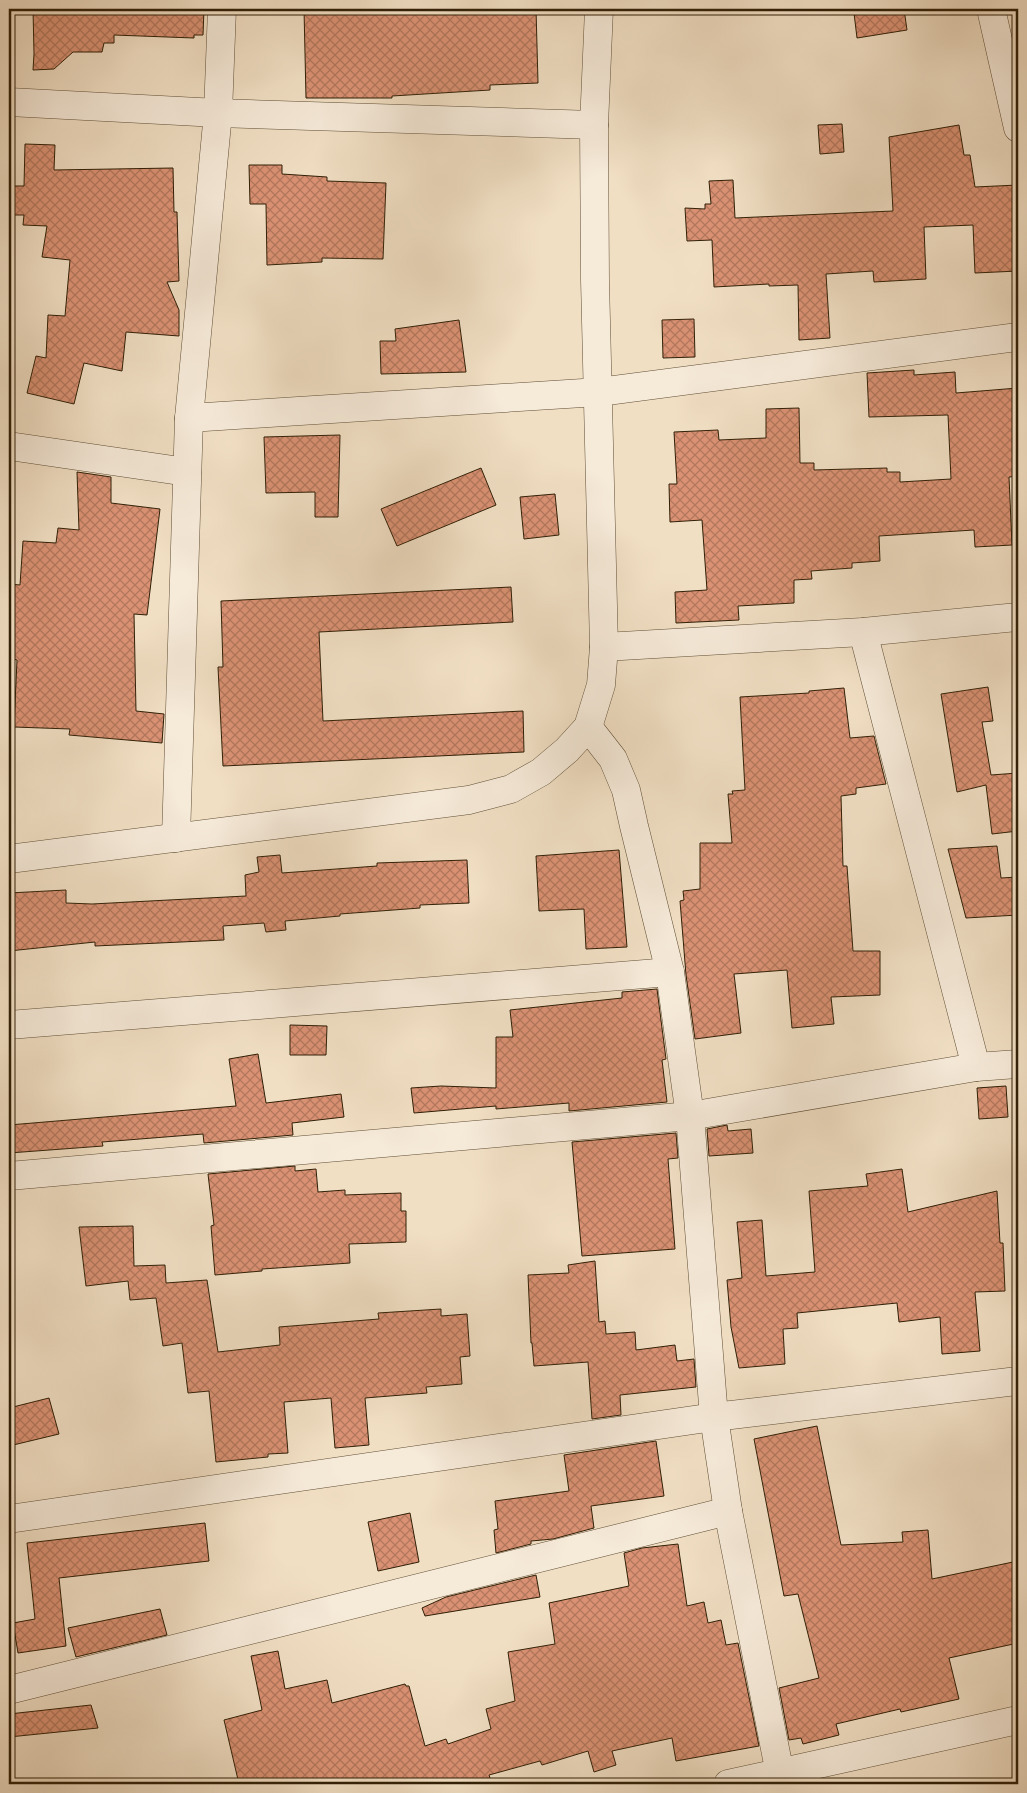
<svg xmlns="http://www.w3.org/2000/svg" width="1027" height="1793" font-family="'IM FELL English',serif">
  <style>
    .building { fill: url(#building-cross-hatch); stroke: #301f07 }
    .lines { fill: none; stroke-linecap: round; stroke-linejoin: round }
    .minor-casing { stroke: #604f36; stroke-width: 29 }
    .minor { stroke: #f6ead9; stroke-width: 28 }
  </style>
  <defs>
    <pattern id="building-cross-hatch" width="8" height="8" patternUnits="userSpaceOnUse" patternTransform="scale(1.25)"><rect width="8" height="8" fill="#db9274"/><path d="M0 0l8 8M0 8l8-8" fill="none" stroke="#b2775d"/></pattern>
  </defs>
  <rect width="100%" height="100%" fill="#f1dfc4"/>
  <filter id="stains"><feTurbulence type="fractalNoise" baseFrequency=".004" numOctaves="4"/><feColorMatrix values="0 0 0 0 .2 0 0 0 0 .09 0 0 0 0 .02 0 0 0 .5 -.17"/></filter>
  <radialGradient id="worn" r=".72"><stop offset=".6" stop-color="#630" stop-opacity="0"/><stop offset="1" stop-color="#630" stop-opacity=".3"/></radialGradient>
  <g class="building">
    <path d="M33,9H204L203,35H194V38L114,35V43H104L102,52H73L54,69L33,70L34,54Z"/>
    <path d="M304,9H536L538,83L490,85V90L392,96V98H306Z"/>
    <path d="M880,9H904L907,30L857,38L854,13Z"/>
    <path d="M842,124L844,152L820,154L818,125Z"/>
    <path d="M959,125L964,155H970L975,187L1018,185V271L975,273L973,225L924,227L926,279L874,282L873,271L826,274L830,338L799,340L798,285L769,286V284L714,287L712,240L687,241L685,208L705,209V204H711L709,181L733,180L735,218L893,211L889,137Z"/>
    <path d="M25,144L55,145L54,170L173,168L174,212H177L179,281L167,282L179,310V336L126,332L122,371L84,363L74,404L27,393L36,356L46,358L48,315L65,316L70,260L42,257L47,226L23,225L24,215H9V186H24Z"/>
    <path d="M249,165H282V174L327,177V181L386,183L383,259L322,258V262L267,265L266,204H250Z"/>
    <path d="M694,319L695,357L663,358L662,320Z"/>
    <path d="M459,320L466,372L381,374L380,341H396L395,329Z"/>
    <path d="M914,370V375L955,372L956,393L1018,388V476L1009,477L1012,545L975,547L974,530L879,536L880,561L852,563V568L811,571L812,579L794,580V603L738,606L739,620L676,623L675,592L707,590L702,520L670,522L669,484H677L674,432L718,430L719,440L766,438V409L799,408L800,463H814V470L887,468V472H900V482L951,479L948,415L869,417L867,373Z"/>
    <path d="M340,435L338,517H315V492L266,493L264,437Z"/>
    <path d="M481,468L496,505L397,546L381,509Z"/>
    <path d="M77,472L111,477V503L160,509L147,615L134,614L136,711L164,714L162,743L69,735L70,729L14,727L17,660L9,658V584L20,585L23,541L56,543L58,528L79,530Z"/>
    <path d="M555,494L559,535L524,539L520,497Z"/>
    <path d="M511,587L513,622L319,632L323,721L523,711L524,752L223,766L218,667H223L221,601Z"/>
    <path d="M988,687L993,721L982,722L991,775L1018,773V831L992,834L986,785L957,792L941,694Z"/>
    <path d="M844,688L850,738L874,736L886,784L856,788V794L841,796L843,866H847L853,951H880V995L831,997L834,1024L792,1028L787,970L734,974L741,1033L695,1039L686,975L680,901L684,900L683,891L700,889V843H732L728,794H733L732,791L745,790L740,697L809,693V691Z"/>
    <path d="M997,846L1001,878L1018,877V915L966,918L948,849Z"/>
    <path d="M619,850L627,947L586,949L584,909L539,911L536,856Z"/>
    <path d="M280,855L282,873L377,866V863L467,860L469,903L420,905V908L340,914V916L285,921L286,930L266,932L264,923L223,926L224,940L95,946V942L9,951V893L66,890V903L92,904L246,896L245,875L259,872L257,857Z"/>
    <path d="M657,989L666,1059L662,1060L667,1102L569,1111V1103L496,1109V1106L414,1113L411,1088L441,1086L496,1088V1037H513L510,1010L622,998V992Z"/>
    <path d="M290,1025L327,1026L326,1055H290Z"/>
    <path d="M258,1054L266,1103L341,1094L344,1117L292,1123L293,1135L204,1143L203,1134L102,1142L103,1146L9,1153V1125L236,1106L229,1059Z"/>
    <path d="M1006,1086L1008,1117L979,1119L977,1088Z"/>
    <path d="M727,1125L728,1131L751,1129L753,1153L709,1156L707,1129Z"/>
    <path d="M676,1133L678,1158L668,1159L675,1249L582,1256L572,1142Z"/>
    <path d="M295,1166V1171L316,1169L318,1192L345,1190V1195L401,1193V1211H406V1242L349,1244L350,1263L262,1269V1271L215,1275L211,1226L214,1225L208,1174Z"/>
    <path d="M902,1169L908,1212L997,1191L1000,1243H1003L1005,1291L975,1292L980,1351L942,1354L940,1317L899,1322L897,1303L797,1313L798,1328L783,1329L785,1364L739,1368L731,1327L727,1280L742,1278L737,1222L762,1220L766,1276L815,1272L809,1191L868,1186L866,1174Z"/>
    <path d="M133,1226L134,1266L165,1265L166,1283L207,1280L218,1352L280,1345L279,1327L379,1319L378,1313L441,1309V1316L467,1314L470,1356L460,1357L462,1384L426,1387L427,1393L365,1398L369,1445L335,1448L331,1398L284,1402L288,1453L268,1454V1457L216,1462L209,1391L188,1393L182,1343L163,1346L156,1298L130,1300L128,1281L86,1286L79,1227Z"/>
    <path d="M595,1261L599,1322L605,1321L606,1334L635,1332L636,1350L675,1345L677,1361L694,1359L696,1387L620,1395L621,1415L592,1419L588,1362L534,1366L532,1343H531L528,1275L569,1273L568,1265Z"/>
    <path d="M49,1398L59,1434L9,1446V1408Z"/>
    <path d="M817,1426L841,1545L903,1542L902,1532L928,1530L932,1579L1013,1562L1018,1585V1643L949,1658L959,1699L901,1712L900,1709L836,1724L839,1735L803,1744L801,1738L789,1740L779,1688L819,1678L798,1594L784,1596L754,1439Z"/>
    <path d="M656,1441L664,1496L591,1506L594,1528L553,1539L531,1541V1544L496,1553L494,1530L498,1529L495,1501L569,1491L564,1455Z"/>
    <path d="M410,1513L419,1562L378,1571L368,1522Z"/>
    <path d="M205,1523L209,1561L59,1578L66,1646L18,1653L13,1623L35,1619L27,1543Z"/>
    <path d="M678,1544L687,1606L704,1602L708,1623L721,1620L726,1645L738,1643L759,1746L676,1761L672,1738L612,1751L616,1765L594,1772L588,1751L542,1765L540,1761L489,1775L492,1784H239L224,1720L262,1710L251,1656L278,1651L285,1689L327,1680L332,1703L405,1684L406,1686H409L425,1746L446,1739L448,1744L491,1729L486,1709L515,1701L508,1652L555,1644L549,1603L629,1586L624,1553L642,1548Z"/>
    <path d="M536,1575L540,1597L425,1616L422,1608L446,1597Z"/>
    <path d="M160,1609L167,1635L76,1657L68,1628Z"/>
    <path d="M91,1705L98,1728L9,1737V1714Z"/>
  </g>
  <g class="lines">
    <g class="minor-casing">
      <g id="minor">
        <path d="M991,9L1018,128"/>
        <path d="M9,102L218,113L594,125"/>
        <path d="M189,418L599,392L1018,337"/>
        <path d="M9,446L187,472"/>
        <path d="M863,632L976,1067"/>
        <path d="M604,647L863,632L1018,617"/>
        <path d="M588,727L613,759L626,790L634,826L670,972L690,1116L714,1417L728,1511L782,1784"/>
        <path d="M176,838L189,418L218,113L222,9"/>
        <path d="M9,859L469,800L511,789L541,772L567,750L588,727L601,685L604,647L595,280L594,125L599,9"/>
        <path d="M9,1025L670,972"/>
        <path d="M9,1176L690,1116L976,1067L1018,1064"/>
        <path d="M9,1519L714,1417L1018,1381"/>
        <path d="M9,1690L728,1511"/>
        <path d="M728,1784L1018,1720"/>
      </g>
    </g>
    <use href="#minor" class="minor"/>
  </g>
  <rect width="1027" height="1793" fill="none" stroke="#f1dfc4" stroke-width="30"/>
  <rect x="10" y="10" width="1007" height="1773" fill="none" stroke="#301f07" stroke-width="2.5"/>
  <rect x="15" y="15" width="997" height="1763" fill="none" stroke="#301f07"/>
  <rect width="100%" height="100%" filter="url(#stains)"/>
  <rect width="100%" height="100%" fill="url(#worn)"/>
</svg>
